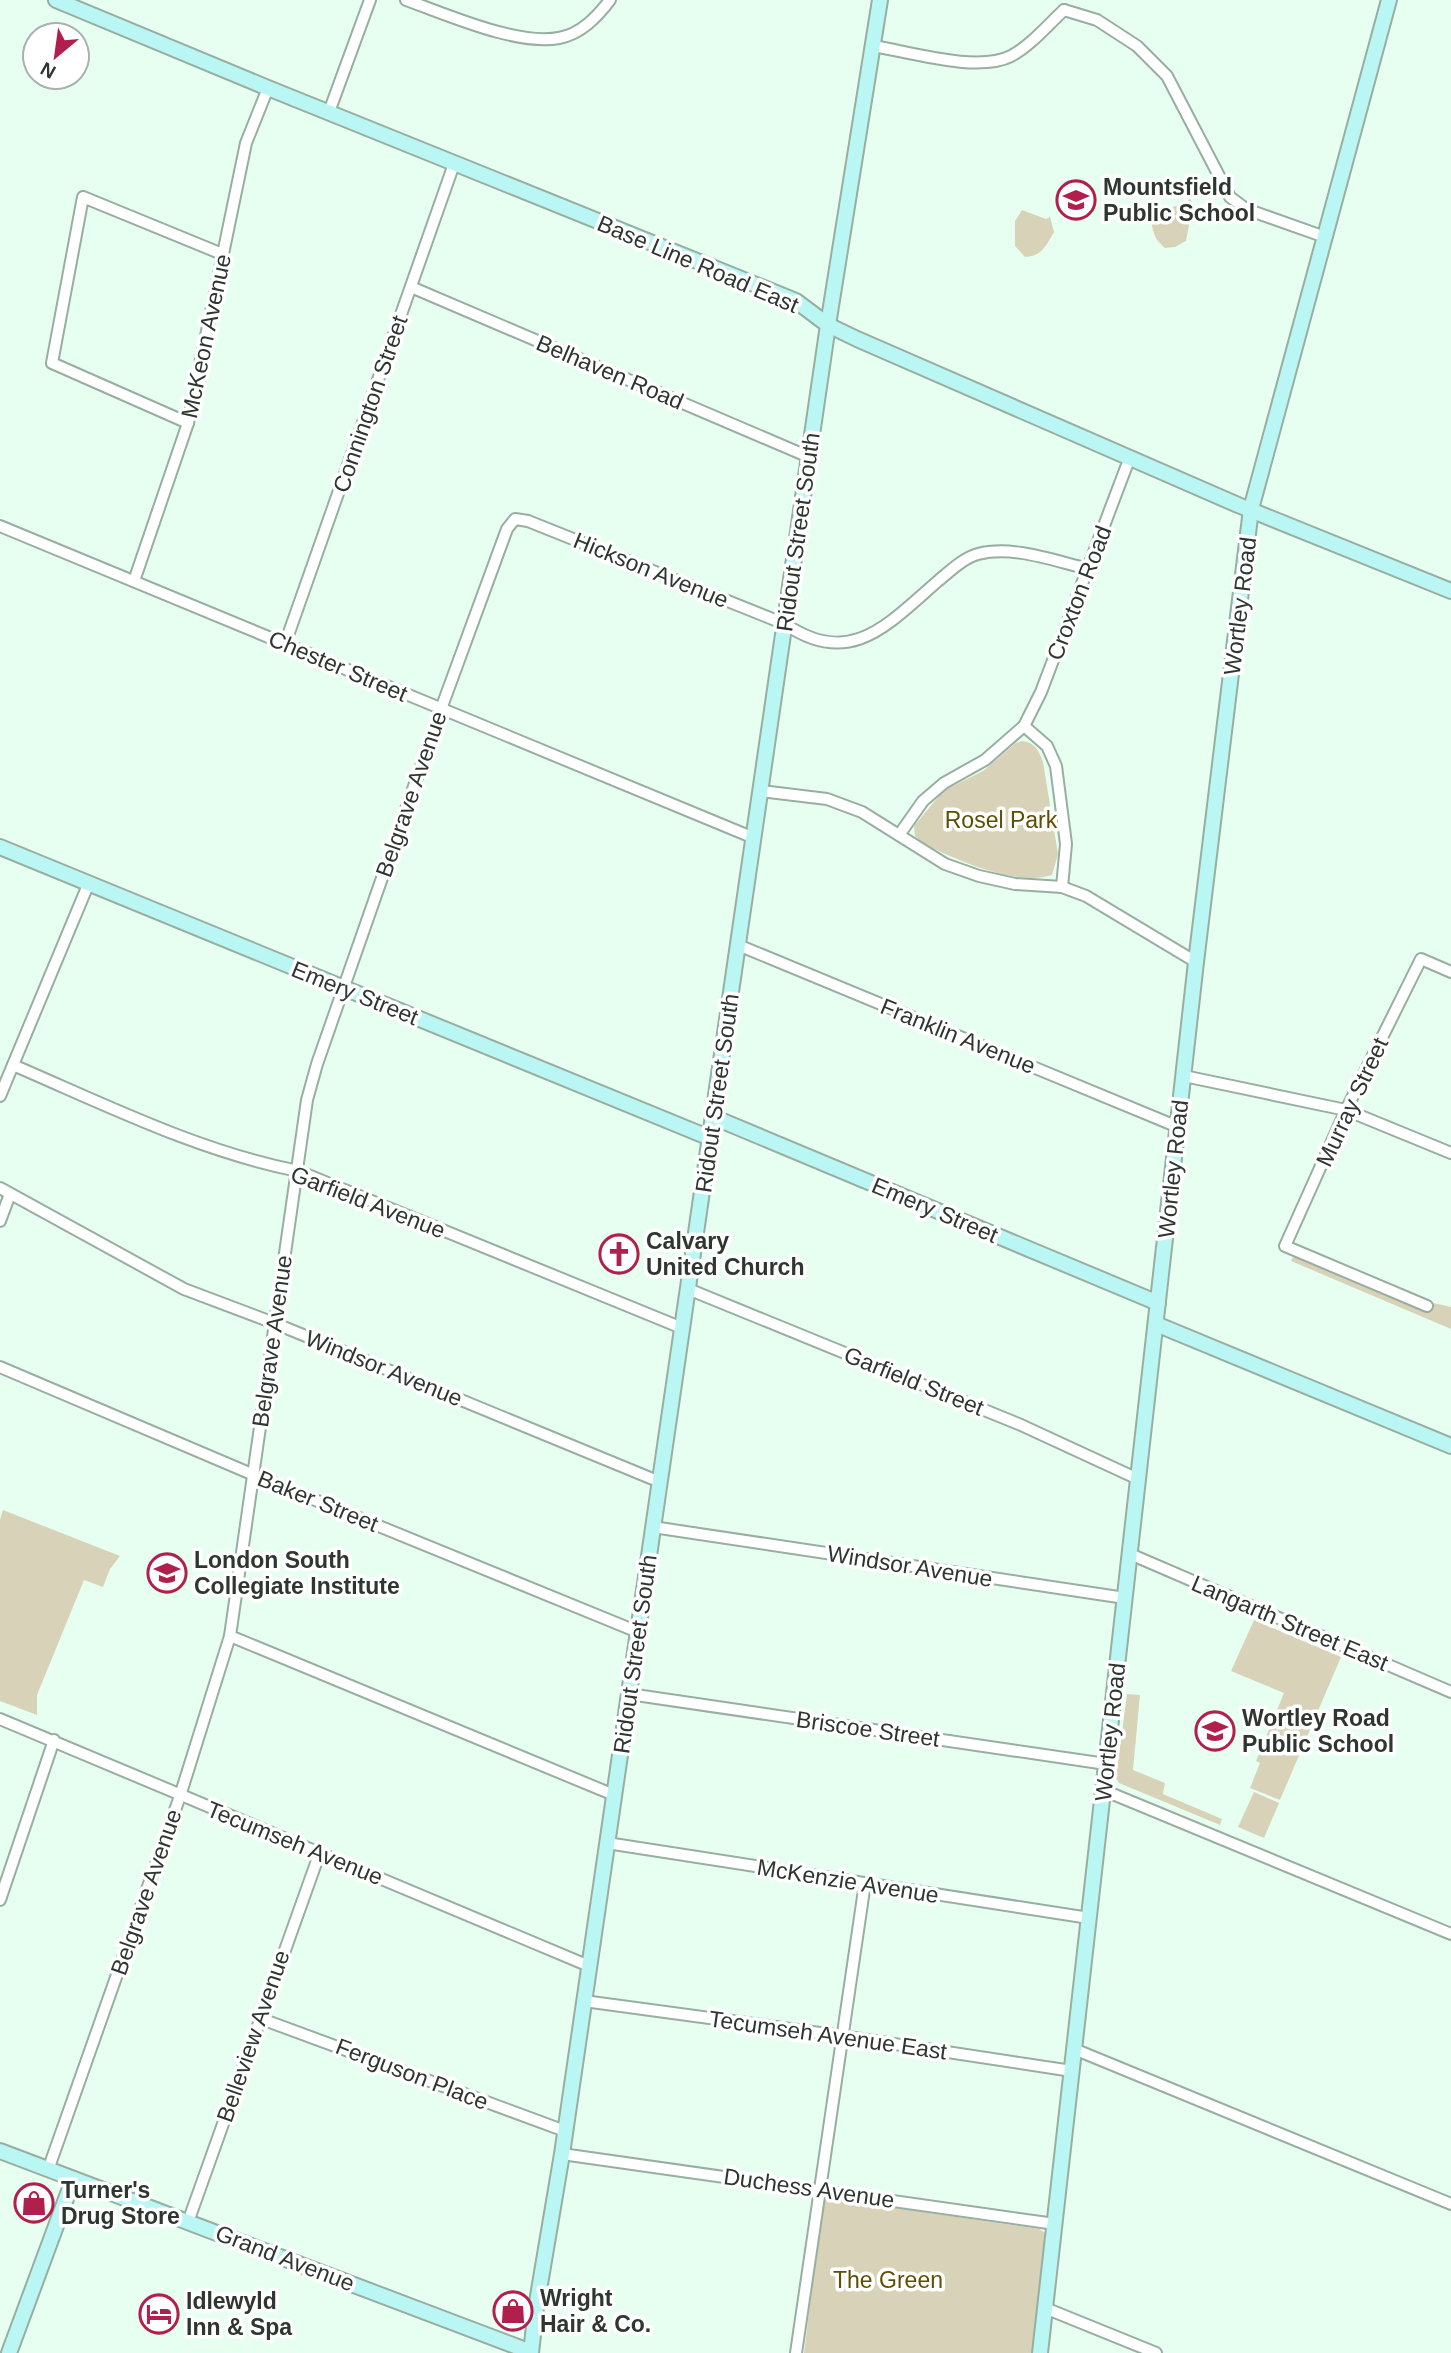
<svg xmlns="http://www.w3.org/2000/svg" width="1451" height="2353" font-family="Helvetica,sans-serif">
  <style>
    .green { fill: #d8d3b8 }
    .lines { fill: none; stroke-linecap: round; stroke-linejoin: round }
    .street-casing { stroke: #98aea0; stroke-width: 14 }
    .secondary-casing { stroke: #98aea0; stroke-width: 18 }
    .street { stroke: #fff; stroke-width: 10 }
    .secondary { stroke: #baf7f4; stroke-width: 14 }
    .labels { text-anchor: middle; stroke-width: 7; stroke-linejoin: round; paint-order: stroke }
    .poi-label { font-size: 23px; font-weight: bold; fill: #2d3631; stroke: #fff; text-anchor: start }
    .street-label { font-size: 23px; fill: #2d3631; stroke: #fff }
    .park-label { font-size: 23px; fill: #5c4f02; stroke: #fff }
  </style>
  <rect width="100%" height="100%" fill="#e7fff0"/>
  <g class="green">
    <path d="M1190,199L1199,210L1190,220L1186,241L1175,247L1165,248C1158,242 1155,238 1153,230C1145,205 1178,211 1190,199Z"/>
    <path d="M1022,210L1046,219L1050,217L1054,232C1046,246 1042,256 1025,257L1015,246V221Z"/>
    <path d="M1022,741C1035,742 1039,751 1043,762L1058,854L1052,875C1015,887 955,859 922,843L915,836L914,826L939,796L949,788L983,771L1016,743Z"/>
    <path d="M1299,1245L1429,1302L1451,1307V1329L1291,1261Z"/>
    <path d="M3,1510L120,1556L110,1569L103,1587L84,1580L37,1695V1715L0,1701V1520Z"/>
    <path d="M1254,1620L1341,1657L1280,1800L1250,1788L1260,1763L1256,1761L1284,1693L1231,1671Z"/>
    <path d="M1127,1694L1140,1695L1133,1770L1165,1783L1163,1794L1222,1819L1220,1825L1119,1783L1116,1778Z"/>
    <path d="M1254,1792L1279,1803L1264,1838L1238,1827Z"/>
    <path d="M829,2198L1039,2229L1045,2233L1032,2353H804L822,2208L824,2201Z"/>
  </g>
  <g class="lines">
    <g class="street-casing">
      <g id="street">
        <path d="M406,0C446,14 517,46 559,38C581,34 597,17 610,0"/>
        <path d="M1064,10L1097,20L1137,46L1167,76L1230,197L1246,209L1325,237"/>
        <path d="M873,46C910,52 978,73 1011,56C1030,46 1048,25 1064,10"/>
        <path d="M329,112L370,0"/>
        <path d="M411,287L809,457"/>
        <path d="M188,423L52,363L83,197L222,254"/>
        <path d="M0,526L754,838"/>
        <path d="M134,581L188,423L246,143L268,88"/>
        <path d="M285,644L454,164"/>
        <path d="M1024,726L1047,746L1056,766L1066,844L1062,887"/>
        <path d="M761,791L827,799L862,812L945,864L979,876L1015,884L1062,887L1086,896L1196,962"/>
        <path d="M899,835L923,801L944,783L985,760L1024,726L1041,692L1130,457"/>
        <path d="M738,945L1178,1127"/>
        <path d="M13,1065C106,1105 198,1151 298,1171L682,1328"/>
        <path d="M1184,1076L1346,1110L1451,1153"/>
        <path d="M0,1096L88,885"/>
        <path d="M0,1188L184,1289L274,1323L660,1482"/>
        <path d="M0,1221L10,1194"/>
        <path d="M688,1289L1021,1425L1138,1479"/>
        <path d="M1427,1306L1285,1246L1346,1110L1421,959L1451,972"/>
        <path d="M0,1367L254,1475L638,1632"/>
        <path d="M653,1527L1125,1598"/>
        <path d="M1130,1554L1451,1692"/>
        <path d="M230,1636L614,1795"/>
        <path d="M629,1694L1106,1764"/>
        <path d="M0,1719L589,1966"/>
        <path d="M1103,1790L1451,1934"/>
        <path d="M607,1843L1089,1918"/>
        <path d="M0,1900L54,1740"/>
        <path d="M584,2001L842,2036L1072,2071"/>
        <path d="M259,2018L565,2131"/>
        <path d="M1074,2049L1451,2204"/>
        <path d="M562,2154L1055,2224"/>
        <path d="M48,2170L180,1796L230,1636L307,1100L317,1064L441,709L507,529L515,519L528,521L785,624C851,669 888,624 938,581C949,572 963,558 978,554C1014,545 1054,561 1089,569"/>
        <path d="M188,2222L320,1852"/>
        <path d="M1045,2308L1156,2353"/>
        <path d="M796,2353L865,1883"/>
      </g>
    </g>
    <g class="secondary-casing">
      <g id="secondary">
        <path d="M56,0L268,88L796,301L828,325L857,339L1238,505L1451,591"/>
        <path d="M0,847L710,1138"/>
        <path d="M713,1117L1158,1303"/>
        <path d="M1156,1324L1451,1446"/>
        <path d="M0,2151L531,2352"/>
        <path d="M9,2353L73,2180"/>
        <path d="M531,2353L536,2308L562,2154L828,325L880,0"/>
        <path d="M1040,2353L1196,962L1251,509L1389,0"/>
      </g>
    </g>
    <use href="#street" class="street"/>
    <use href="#secondary" class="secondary"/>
  </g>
  <defs>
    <g id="school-ring" transform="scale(2.0125)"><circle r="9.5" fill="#fff" stroke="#b11f4c" stroke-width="1.5"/><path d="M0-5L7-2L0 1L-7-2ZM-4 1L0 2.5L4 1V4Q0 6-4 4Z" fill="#b11f4c"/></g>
    <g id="church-ring" transform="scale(2.0125)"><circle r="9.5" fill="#fff" stroke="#b11f4c" stroke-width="1.5"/><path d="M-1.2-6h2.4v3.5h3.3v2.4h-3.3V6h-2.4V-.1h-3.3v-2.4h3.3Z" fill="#b11f4c"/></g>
    <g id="shop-ring" transform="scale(2.0125)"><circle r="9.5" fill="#fff" stroke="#b11f4c" stroke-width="1.5"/><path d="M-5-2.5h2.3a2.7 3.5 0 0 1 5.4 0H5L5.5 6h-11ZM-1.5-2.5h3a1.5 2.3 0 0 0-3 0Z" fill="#b11f4c"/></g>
    <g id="hotel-ring" transform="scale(2.0125)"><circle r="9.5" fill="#fff" stroke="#b11f4c" stroke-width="1.5"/><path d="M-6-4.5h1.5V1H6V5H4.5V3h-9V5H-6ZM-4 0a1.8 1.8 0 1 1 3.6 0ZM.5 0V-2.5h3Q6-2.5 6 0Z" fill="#b11f4c"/></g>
  </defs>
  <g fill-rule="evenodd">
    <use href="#school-ring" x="1076" y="200"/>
    <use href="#church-ring" x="619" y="1254"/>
    <use href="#school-ring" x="167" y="1573"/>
    <use href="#school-ring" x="1215" y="1731"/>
    <use href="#shop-ring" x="34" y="2203"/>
    <use href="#shop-ring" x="513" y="2311"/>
    <use href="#hotel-ring" x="159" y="2314"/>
  </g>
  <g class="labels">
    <g class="poi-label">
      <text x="1103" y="195">Mountsfield<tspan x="1103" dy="26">Public School</tspan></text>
      <text x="646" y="1249">Calvary<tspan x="646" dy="26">United Church</tspan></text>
      <text x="194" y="1568">London South<tspan x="194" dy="26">Collegiate Institute</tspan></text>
      <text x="1242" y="1726">Wortley Road<tspan x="1242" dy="26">Public School</tspan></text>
      <text x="61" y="2198">Turner's<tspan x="61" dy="26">Drug Store</tspan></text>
      <text x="540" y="2306">Wright<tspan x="540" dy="26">Hair &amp; Co.</tspan></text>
      <text x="186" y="2309">Idlewyld<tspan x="186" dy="26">Inn &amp; Spa</tspan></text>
    </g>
    <g class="street-label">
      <text transform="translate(698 264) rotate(23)" y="8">Base Line Road East</text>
      <text transform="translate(206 336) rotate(-78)" y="8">McKeon Avenue</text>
      <text transform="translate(610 372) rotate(23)" y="8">Belhaven Road</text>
      <text transform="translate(370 404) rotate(-71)" y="8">Connington Street</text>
      <text transform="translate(798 532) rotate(-82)" y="8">Ridout Street South</text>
      <text transform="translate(651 570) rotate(22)" y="8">Hickson Avenue</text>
      <text transform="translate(1079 593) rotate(-69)" y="8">Croxton Road</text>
      <text transform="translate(1240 606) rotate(-83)" y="8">Wortley Road</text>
      <text transform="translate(338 666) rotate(23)" y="8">Chester Street</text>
      <text transform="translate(411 794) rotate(-71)" y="8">Belgrave Avenue</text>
      <text transform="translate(355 993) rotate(22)" y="8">Emery Street</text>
      <text transform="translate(958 1036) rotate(22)" y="8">Franklin Avenue</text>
      <text transform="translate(717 1093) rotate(-82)" y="8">Ridout Street South</text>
      <text transform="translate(1352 1102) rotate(-65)" y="8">Murray Street</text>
      <text transform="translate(1173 1169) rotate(-84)" y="8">Wortley Road</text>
      <text transform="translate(368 1202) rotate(21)" y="8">Garfield Avenue</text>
      <text transform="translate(935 1210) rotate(23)" y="8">Emery Street</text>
      <text transform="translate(272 1341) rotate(-82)" y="8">Belgrave Avenue</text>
      <text transform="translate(384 1368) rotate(22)" y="8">Windsor Avenue</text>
      <text transform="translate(914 1381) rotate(22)" y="8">Garfield Street</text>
      <text transform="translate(318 1501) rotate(22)" y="8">Baker Street</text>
      <text transform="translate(910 1566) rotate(9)" y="8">Windsor Avenue</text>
      <text transform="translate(1290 1623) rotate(23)" y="8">Langarth Street East</text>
      <text transform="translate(635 1654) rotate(-82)" y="8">Ridout Street South</text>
      <text transform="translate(868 1729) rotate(8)" y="8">Briscoe Street</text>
      <text transform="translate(1110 1732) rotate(-84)" y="8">Wortley Road</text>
      <text transform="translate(295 1843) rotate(22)" y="8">Tecumseh Avenue</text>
      <text transform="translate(848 1881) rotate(9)" y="8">McKenzie Avenue</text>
      <text transform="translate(146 1892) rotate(-71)" y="8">Belgrave Avenue</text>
      <text transform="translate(828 2035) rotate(8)" y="8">Tecumseh Avenue East</text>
      <text transform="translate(253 2036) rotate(-71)" y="8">Belleview Avenue</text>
      <text transform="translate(412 2074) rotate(21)" y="8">Ferguson Place</text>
      <text transform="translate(809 2188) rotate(8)" y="8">Duchess Avenue</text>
      <text transform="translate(285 2258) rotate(21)" y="8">Grand Avenue</text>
    </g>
    <g class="park-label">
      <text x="1001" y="828">Rosel Park</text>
      <text x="888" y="2288">The Green</text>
    </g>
  </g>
  <g transform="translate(56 56) rotate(209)"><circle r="33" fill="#ffffff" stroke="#abafad" stroke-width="2"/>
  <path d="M0-5L12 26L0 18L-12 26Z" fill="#b11f4c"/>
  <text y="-10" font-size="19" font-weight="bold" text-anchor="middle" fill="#2d3631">N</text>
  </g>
</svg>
